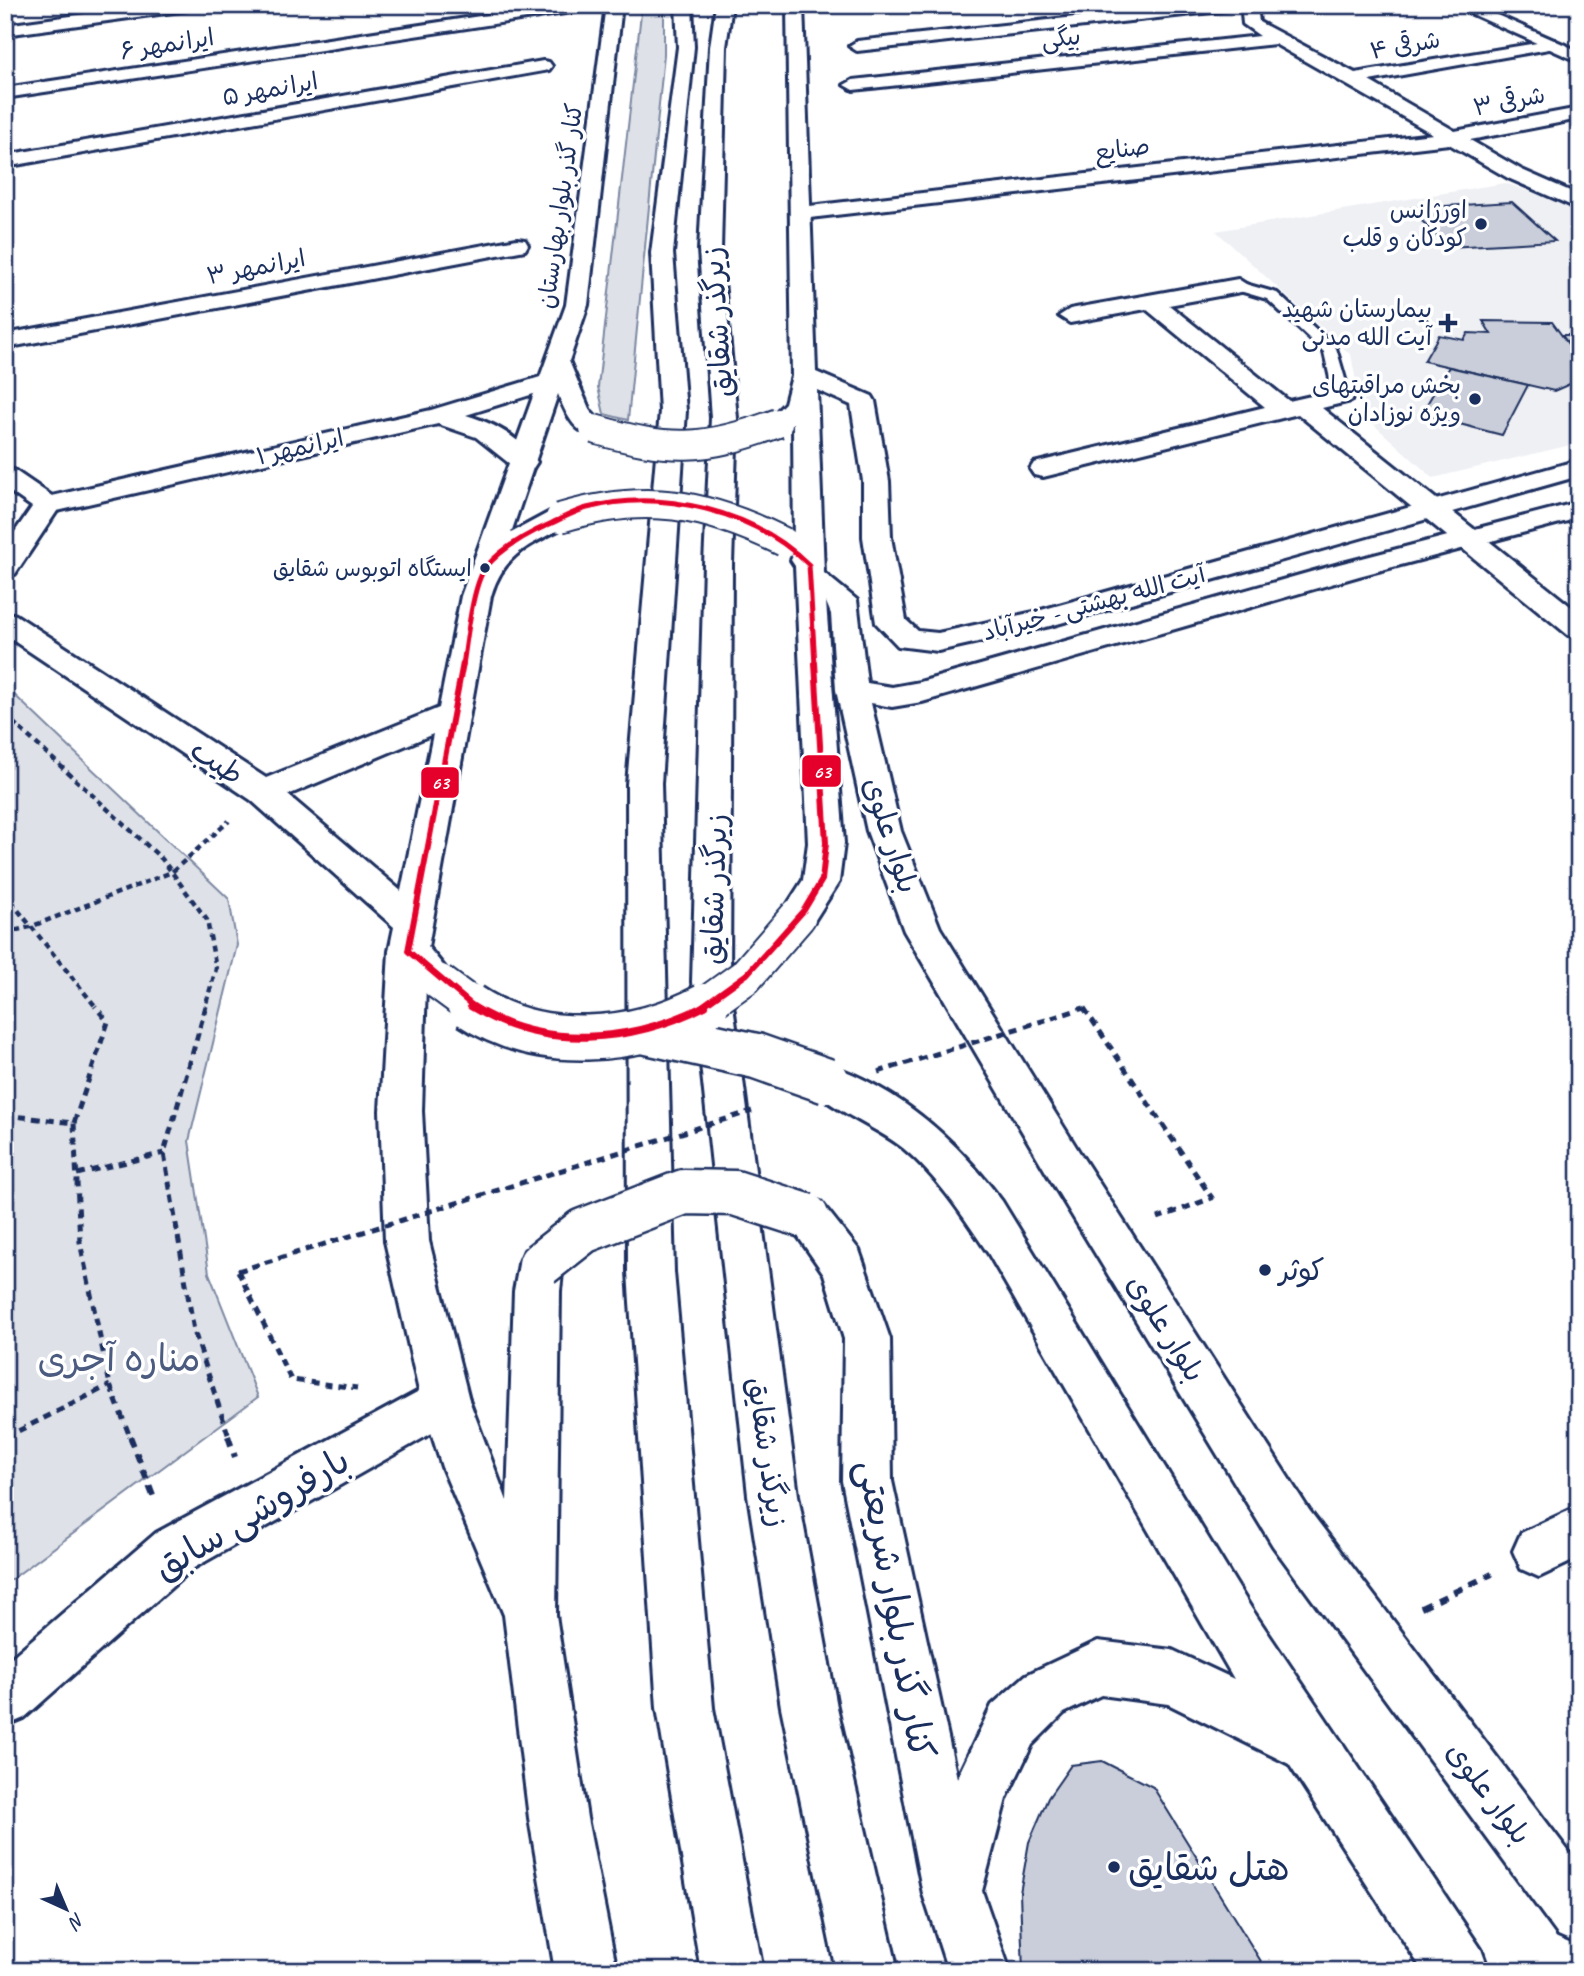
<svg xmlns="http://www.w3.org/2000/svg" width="1584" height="1976" font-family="Caveat,'Playpen Sans Arabic',sans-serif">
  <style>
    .built { fill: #eff0f4 }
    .green { fill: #dee1e7; stroke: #7c88a2; stroke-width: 2 }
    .building { fill: #caceda; stroke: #1b2f5e; stroke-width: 2 }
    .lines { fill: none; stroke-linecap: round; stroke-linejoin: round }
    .lane-casing { stroke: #1b2f5e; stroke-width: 6 }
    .street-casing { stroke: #1b2f5e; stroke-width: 6 }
    .secondary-casing { stroke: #1b2f5e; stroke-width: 6 }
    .primary-casing { stroke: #1b2f5e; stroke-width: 6 }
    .path-far2 { stroke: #1b2f5e; stroke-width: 4.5; stroke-dasharray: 6 4.5; stroke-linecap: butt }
    .path-far1 { stroke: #1b2f5e; stroke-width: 5; stroke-dasharray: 8 6; stroke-linecap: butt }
    .path { stroke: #1b2f5e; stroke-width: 6; stroke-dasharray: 10 8; stroke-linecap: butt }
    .lane { fill: #fff; fill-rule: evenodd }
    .street { fill: #fff; fill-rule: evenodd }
    .secondary { fill: #fff; fill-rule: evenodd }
    .primary { fill: #fff; fill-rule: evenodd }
    .secondary-bridge-far2-casing { stroke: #1b2f5e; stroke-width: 32; stroke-linecap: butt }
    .secondary-bridge-far1-casing { stroke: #1b2f5e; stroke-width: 39; stroke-linecap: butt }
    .secondary-bridge-casing { stroke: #1b2f5e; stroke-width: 49; stroke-linecap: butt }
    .path-bridge { stroke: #1b2f5e; stroke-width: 5; stroke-dasharray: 8 6; stroke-linecap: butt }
    .secondary-bridge-far2 { stroke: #fff; stroke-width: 28 }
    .secondary-bridge-far1 { stroke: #fff; stroke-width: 35 }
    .secondary-bridge { stroke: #fff; stroke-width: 44 }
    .bus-1-far2-casing { stroke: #fff; stroke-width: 9 }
    .bus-1-far1-casing { stroke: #fff; stroke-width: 10 }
    .bus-1-casing { stroke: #fff; stroke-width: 13 }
    .bus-1-far2 { stroke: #e4002b; stroke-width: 5 }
    .bus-1-far1 { stroke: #e4002b; stroke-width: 6 }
    .bus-1 { stroke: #e4002b; stroke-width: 8 }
    .poi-dot { fill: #1b2f5e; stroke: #fff; stroke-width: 2.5 }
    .labels { text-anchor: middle; stroke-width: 7; stroke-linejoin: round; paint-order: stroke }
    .far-bus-label { font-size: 23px; fill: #1b2f5e; stroke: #fff; text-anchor: end }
    .far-street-label { font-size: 24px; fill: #1b2f5e; stroke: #fff }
    .far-poi-label { font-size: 24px; fill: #1b2f5e; stroke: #fff; text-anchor: end }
    .street-label { font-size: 30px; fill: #1b2f5e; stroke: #fff }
    .poi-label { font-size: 30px; fill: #1b2f5e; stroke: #fff; text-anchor: start }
    .near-park-label { font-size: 37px; fill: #4c5c80; stroke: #fff }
    .near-street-label { font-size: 37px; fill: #1b2f5e; stroke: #fff }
    .near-poi-label { font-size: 37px; fill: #1b2f5e; stroke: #fff; text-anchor: start }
    .line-badge { stroke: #fff; stroke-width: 2.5 }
    .badge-label { font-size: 19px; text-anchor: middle; font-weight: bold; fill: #fff }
  </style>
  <rect width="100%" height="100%" fill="#fff"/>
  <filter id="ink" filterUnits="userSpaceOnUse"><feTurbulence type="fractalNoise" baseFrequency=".0143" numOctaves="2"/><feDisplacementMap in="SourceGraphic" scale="14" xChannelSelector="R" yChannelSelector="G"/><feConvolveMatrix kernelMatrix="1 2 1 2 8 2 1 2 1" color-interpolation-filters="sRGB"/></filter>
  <g filter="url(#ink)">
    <path class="built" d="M1505,183L1564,204L1579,215V443L1433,478L1362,414L1351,355L1216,231Z"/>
    <g class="green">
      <path d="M642,5H664V54L628,420L604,414L598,387Z"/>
      <path d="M5,686L229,899L237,945L189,1141L209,1273L258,1397L5,1584Z"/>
    </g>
    <g class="building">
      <path d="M1512,202L1555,241L1448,247L1409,208Z"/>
      <path d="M1483,321L1552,322L1579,359V380L1554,391L1424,361L1439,335L1464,340L1468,333L1491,334Z"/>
      <path d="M1562,335H1579V359Z"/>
      <path d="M1449,367L1528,385L1502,435L1421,414Z"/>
      <path d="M1102,1761L1153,1787L1267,1971H1023L1020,1893L1029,1842L1048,1798L1071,1765Z"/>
    </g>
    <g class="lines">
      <g class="lane-casing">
        <path id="lane" d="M1238,282L1277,293L1336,348L1350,396L1348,399H1336L1334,396L1324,352L1267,299L1233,289V283Z"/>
      </g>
      <g class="street-casing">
        <g id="street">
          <path d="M151,5H196L188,10L5,35V25Z"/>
          <path d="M552,5H593L585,10L5,98V88Z"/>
          <path d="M1184,5H1238L1230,10L857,51L849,46L857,41Z"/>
          <path d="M1249,5H1266L1258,14L1259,22L1355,73L1555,40V48L1549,49L1369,81L1455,131L1579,108V119L1470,140L1522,170L1579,195V209L1508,178L1449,144L801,219L791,213L801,207L1433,134L1275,44L853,90L844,85L853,80L1260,36L1243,24L1242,13Z"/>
          <path d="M543,61L549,62L552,66L549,70L5,167V155Z"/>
          <path d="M517,239L525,240L528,245L525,250L5,348V334Z"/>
          <path d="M1238,279L1249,286L1246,291L1169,305L1289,401L1342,389L1351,391L1354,396L1351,401L1322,408L1579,613V637L1568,635L1298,414L1043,477L1034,475L1030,469L1034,463L1265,407L1146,309L1070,323L1059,316L1070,309Z"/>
          <path d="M550,374L559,376L562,381L559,386L466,415C494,423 521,438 537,462L533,468H515L476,437L438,424L57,511L15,574L5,577V546L32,507L5,488V468L14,470L52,496L431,410Z"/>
          <path d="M445,1377L462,1384L469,1400L462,1416L192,1569L24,1718L5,1726V1663L156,1533Z"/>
          <path d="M1579,1506V1558L1539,1577L1521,1569L1513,1551L1521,1533Z"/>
        </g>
      </g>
      <g class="secondary-casing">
        <g id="secondary">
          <path d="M606,5H622L588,305L569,361L590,411L607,429L603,434C577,441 566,414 558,394L511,533L550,512H570L574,518L570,524C532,544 504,552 491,596L428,947L446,969L440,979L426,983L422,1111L429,1241L469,1400L507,1501L514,1291L519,1264L525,1250L541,1244L557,1250L563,1264L560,1291L556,1615L587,1818L617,1971H555L529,1818L504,1615L442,1467L421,1400L385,1241L380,1111L389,951L394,927L251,800L5,635V612L16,615L266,778L439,708L461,596L566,305ZM433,734L401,891L288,795Z"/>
          <path d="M787,5H803L816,372L872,396L875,401L889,481L891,537L906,620L918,631L938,633L1034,612L1579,460V476L1050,626L938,651L898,646L876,623L863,537V481L851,405L817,390L824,573L857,600L867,683L892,687L920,682L1339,564L1579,502V518L1359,576L922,702L892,707L871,703L901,831L940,928L1083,1158L1309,1510L1579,1865V1944L1558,1935L1273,1546L1053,1184L904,931L867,831L836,690L831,614L826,602L844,843L839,882L811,926L798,930L785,926L780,916L803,880L808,843L795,566L791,560L794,554L793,423L778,431L769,428L765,423L785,403L792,376Z"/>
          <path d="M1452,5H1474L1579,51V62Z"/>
          <path d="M827,1064C900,1089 957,1140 1002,1201L1251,1608L1481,1949L1489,1971H1423L1289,1764L1168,1704L1101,1695L1064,1713L1032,1745L1006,1799L982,1891L1010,1971H948L923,1894L842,1481L844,1339L824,1274L784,1216L791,1202L806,1197L821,1202L859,1250L890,1339L892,1481L957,1778L992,1705L1026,1675L1098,1641L1172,1650L1234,1679L988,1253C963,1216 938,1177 903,1148C879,1128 818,1104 807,1081L813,1069Z"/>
        </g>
      </g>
      <g class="primary-casing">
        <g id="primary">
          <path d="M676,5H692L694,47L673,253L686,411L661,784L674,1272L713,1708L763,1971H701L657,1708L628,1272L627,784L660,411L651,253L678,47Z"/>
          <path d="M716,5H732L726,47L721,250L737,418L732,564L730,982L798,1495L837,1707L898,1971H836L781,1707L748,1495L692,982L704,564L711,418L699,250L710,47Z"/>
        </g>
      </g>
      <g class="path-far2">
        <path d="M5,715L162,859L207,920L216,969L205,1007"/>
        <path d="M5,894L96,1007"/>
        <path d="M5,933L30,927L172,872L229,821"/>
      </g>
      <g class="path-far1">
        <path d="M206,1006L164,1153L194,1331L229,1437"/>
        <path d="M1084,1008L1212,1198L1158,1218"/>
        <path d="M5,1115L74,1123L80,1242L110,1385L130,1437"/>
        <path d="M74,1123L108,1022L95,1006"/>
        <path d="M77,1174L164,1153"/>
        <path d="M238,1271L291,1380L357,1388"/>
        <path d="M6,1437L110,1385"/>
      </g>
      <g class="path">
        <path d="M130,1436L155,1501"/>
        <path d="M228,1436L235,1457"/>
        <path d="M5,1438L10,1436"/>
        <path d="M1421,1608L1492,1574"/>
      </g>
      <use href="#lane" class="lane"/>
      <use href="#street" class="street"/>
      <use href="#secondary" class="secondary"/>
      <use href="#primary" class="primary"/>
      <g class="secondary-bridge-far2-casing">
        <g id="secondary-bridge-far2">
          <path d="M594,429C669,451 704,451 778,423"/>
          <path d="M560,518C645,492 705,503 784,542"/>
        </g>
      </g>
      <g class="secondary-bridge-far1-casing">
        <g id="secondary-bridge-far1">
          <path d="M439,982L473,1007"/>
          <path d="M703,1007L745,977L798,916"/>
        </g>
      </g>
      <g class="secondary-bridge-casing">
        <g id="secondary-bridge">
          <path d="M470,1006C539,1052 635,1044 706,1006"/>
          <path d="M643,1031L756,1056L827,1081"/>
          <path d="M541,1264L583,1231L684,1192L735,1193L806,1216"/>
        </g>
      </g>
      <g class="path-bridge">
        <path d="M878,1072L1084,1008"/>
        <path d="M238,1271L752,1111"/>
      </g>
      <use href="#secondary-bridge-far2" class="secondary-bridge-far2"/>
      <use href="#secondary-bridge-far1" class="secondary-bridge-far1"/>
      <use href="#secondary-bridge" class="secondary-bridge"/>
      <g class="bus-1-far2-casing">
        <path id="bus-1-far2" d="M463,665C467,641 472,585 486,567C503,547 529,533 552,523C563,518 575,511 587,508C661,488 755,511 809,565L815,665"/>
      </g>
      <g class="bus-1-far1-casing">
        <g id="bus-1-far1">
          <path d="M463,663L408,951L474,1007"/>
          <path d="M701,1007L747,974L804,910L822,880L826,843L815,663"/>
        </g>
      </g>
      <g class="bus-1-casing">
        <path id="bus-1" d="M471,1006C542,1051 632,1043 705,1006"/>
      </g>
      <use href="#bus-1-far2" class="bus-1-far2"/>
      <use href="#bus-1-far1" class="bus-1-far1"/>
      <use href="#bus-1" class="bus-1"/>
    </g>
  </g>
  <g class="poi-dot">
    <circle cx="1481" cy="224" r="7"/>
    <path d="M1444.5 312.5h7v7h7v7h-7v7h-7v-7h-7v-7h7z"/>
    <circle cx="1475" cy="399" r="7"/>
    <circle cx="485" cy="568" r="6"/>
    <circle cx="1265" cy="1270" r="7"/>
    <circle cx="1114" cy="1867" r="7"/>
  </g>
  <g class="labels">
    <g class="far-bus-label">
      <text x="472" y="576">ایستگاه اتوبوس شقایق</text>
    </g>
    <g class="far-street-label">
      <text transform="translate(1061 38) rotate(-6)" y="8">بیگی</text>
      <text transform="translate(167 44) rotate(-9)" y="8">ایرانمهر ۶</text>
      <text transform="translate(1405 45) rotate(-10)" y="8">شرقی ۴</text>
      <text transform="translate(270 89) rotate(-10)" y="8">ایرانمهر ۵</text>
      <text transform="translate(1509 101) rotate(-11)" y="8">شرقی ۳</text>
      <text transform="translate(1122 149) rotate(-7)" y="8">صنایع</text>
      <text transform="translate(560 206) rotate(-82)" y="8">کنار گذر بلوار بهارستان</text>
      <text transform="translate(256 267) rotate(-11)" y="8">ایرانمهر ۳</text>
      <text transform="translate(300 447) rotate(-13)" y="8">ایرانمهر ۱</text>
      <text transform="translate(1094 603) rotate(-15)" y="8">آیت الله بهشتی - خیرآباد</text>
    </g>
    <g class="far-poi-label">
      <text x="1467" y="218">اورژانس<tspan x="1467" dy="28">کودکان و قلب</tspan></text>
      <text x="1432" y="317">بیمارستان شهید<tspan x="1432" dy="28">آیت الله مدنی</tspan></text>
      <text x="1461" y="393">بخش مراقبتهای<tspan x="1461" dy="28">ویژه نوزادان</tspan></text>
    </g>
    <g class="street-label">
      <text transform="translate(717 322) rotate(-94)" y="10">زیرگذر شقایق</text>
      <text transform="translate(217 762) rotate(34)" y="10">طیب</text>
      <text transform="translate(891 835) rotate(72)" y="10">بلوار علوی</text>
      <text transform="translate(714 889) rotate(-88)" y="10">زیرگذر شقایق</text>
      <text transform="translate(1166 1328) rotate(58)" y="10">بلوار علوی</text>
      <text transform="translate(768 1452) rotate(82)" y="10">زیرگذر شقایق</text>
      <text transform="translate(1489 1793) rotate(53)" y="10">بلوار علوی</text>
    </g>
    <g class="poi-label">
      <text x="1279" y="1280">کوثر</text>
    </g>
    <g class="near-park-label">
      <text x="119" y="1371">مناره آجری</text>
    </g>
    <g class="near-street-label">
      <text transform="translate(251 1513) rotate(-31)" y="13">بارفروشی سابق</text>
      <text transform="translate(897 1609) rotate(80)" y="13">کنار گذر بلوار شریعتی</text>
    </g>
    <g class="near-poi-label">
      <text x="1128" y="1880">هتل شقایق</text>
    </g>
  </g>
  <g class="line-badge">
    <rect x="801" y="754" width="41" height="34" rx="7" fill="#e4002b"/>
    <rect x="420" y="766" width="40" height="33" rx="7" fill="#e4002b"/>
  </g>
  <g class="badge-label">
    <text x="822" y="778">63</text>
    <text x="440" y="789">63</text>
  </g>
  <rect width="1584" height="1976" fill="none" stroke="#fff" stroke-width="28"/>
  <rect x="14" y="14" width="1556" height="1948" fill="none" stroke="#1b2f5e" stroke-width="2.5" filter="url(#ink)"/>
  <g transform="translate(66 1909) rotate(136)" stroke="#ffffff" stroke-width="5" paint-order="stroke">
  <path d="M0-5L12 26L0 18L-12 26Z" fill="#1b2f5e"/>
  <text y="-10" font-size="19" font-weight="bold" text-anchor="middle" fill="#1b2f5e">N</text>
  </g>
</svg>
